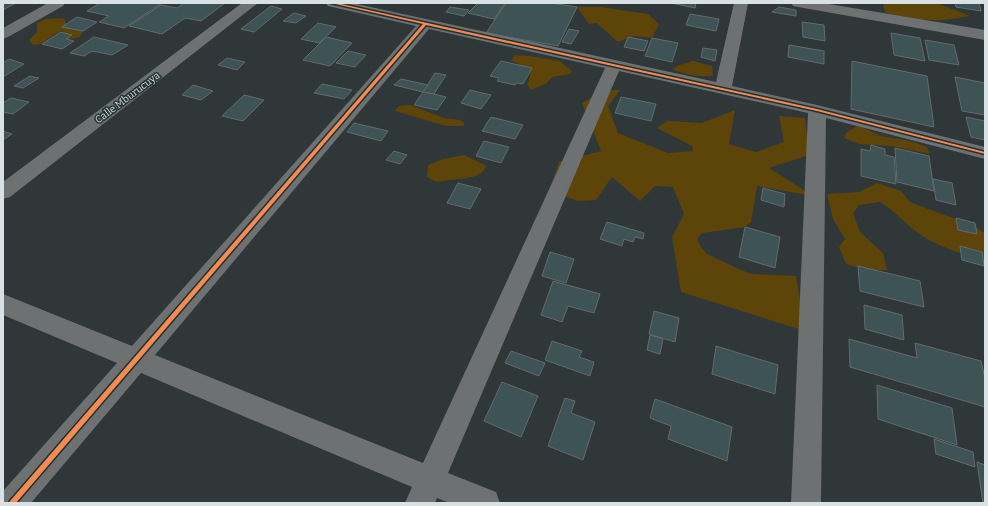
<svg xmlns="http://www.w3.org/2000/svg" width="988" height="506" font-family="Bitter,serif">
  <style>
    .green { fill: #5d4409 }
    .building { fill: #3d5356; stroke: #636a6c }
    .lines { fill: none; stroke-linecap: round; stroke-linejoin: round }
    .minor { fill: #6e7171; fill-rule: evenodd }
    .cycleway-casing { stroke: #213032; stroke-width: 3 }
    .cycleway { fill: #f68b52; fill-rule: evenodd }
    .labels { text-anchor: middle; stroke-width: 3; stroke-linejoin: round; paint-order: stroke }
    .far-street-label { font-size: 10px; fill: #d8e1e3; stroke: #213032 }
  </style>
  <rect width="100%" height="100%" fill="#2f3739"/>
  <g class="green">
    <path d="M884,3H937L970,16C961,17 951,20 942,20C923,21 904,17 886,13L883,6Z"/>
    <path d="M577,7H601L648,14L659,24L652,38L633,36L618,42L597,23L589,24Z"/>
    <path d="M63,18L69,27L83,31L80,37C68,39 67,42 62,30L40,44L33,45L29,40L37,32V23L46,19Z"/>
    <path d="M515,55L530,56L560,61L572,71L570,74L552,77L547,83L531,90L527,85L530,77V70L511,60Z"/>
    <path d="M693,61L712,66L713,76C698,77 686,75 672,69L679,65Z"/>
    <path d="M606,90H620L608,106L618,133L668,153L693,151L692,146L657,128L667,121L702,123L735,110L729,144L756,152L784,142L779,116L805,118L809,155L769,168L813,196L757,186L751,222L745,227L702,233L697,239L701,247L707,254L739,269L751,274L796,276L805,331L681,292L672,237L684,214L673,187L655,186L640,201L612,177L596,200L578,201L549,191L559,162L601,151L582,103Z"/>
    <path d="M410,105L444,118L460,120L465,124L463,126H446L395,111L399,106Z"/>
    <path d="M858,125L880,136L910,141L927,147L930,154L891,146L859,144L844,138L846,133Z"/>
    <path d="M464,155L487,166C485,168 483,172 481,173C471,180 450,179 437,182L427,177L428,165L443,159Z"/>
    <path d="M877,183L901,191L909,201L912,203L972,225L985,233V261C964,254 940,248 921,235C906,225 895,211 880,202L859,205L853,213L860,232L883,253L887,270H867L846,264L839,247L845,239L833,219L827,194L859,192Z"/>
  </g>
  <g class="building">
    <path d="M3,3H16L3,10Z"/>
    <path d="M100,3H162L124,28L99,22L109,16L87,11Z"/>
    <path d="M184,3H225L201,21L185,18L162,34L129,26L161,5L177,8Z"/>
    <path d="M478,3H505L494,19L468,13Z"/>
    <path d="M506,3H551L577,7L558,46L486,33Z"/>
    <path d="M671,3H696L695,8Z"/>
    <path d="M955,3H979L981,11L956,7Z"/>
    <path d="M271,6L282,9L254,32L241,29Z"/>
    <path d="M450,7L469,10L464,16L446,12Z"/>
    <path d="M779,7L796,10V16L772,12Z"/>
    <path d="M294,13L306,16L296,23L283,21Z"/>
    <path d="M690,14L719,19L716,31L686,25Z"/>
    <path d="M77,17L97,22L83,31L62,27Z"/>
    <path d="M802,22L824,25L825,41L803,37Z"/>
    <path d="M318,23L336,27L319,43L301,39Z"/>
    <path d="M569,29L579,31L571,44L562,42Z"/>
    <path d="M61,32L72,35L66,39L74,41L62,49L42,44Z"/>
    <path d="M891,33L920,38L925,61L894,55Z"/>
    <path d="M94,37L128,45L112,55L92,51L84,56L70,53Z"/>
    <path d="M326,37L352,43L330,66L303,60Z"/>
    <path d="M628,37L648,41L644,51L624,47Z"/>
    <path d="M652,38L678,43L672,62L645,56Z"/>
    <path d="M925,40L954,45L959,65L929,60Z"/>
    <path d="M789,45L824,51V64L788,57Z"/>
    <path d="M703,48L717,50L715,61L701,57Z"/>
    <path d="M348,51L366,55L355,67L336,63Z"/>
    <path d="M227,58L245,62L237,70L218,65Z"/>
    <path d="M9,59L24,64L3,77V63Z"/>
    <path d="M501,61L532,68L523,84L517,83L515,85L497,81L499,78L490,76Z"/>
    <path d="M852,61L927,76L934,127L851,109Z"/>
    <path d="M435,73L446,75L434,94L423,92Z"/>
    <path d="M30,76L39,78L23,88L14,86Z"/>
    <path d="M955,77L985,83V115L962,111Z"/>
    <path d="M401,79L428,85L423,92L394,85Z"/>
    <path d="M322,84L352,90L344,99L314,93Z"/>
    <path d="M193,85L213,91L201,100L182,95Z"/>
    <path d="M470,90L491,95L481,109L461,103Z"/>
    <path d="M423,92L434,94L446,97L437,110L414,105Z"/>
    <path d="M244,95L264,100L243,121L222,116Z"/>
    <path d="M621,97L656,104L651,121L615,113Z"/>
    <path d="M11,98L29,102L13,114L3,112V103Z"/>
    <path d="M491,117L523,125L515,139L482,131Z"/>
    <path d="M966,117L985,121V140L971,137Z"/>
    <path d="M354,123L388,131L381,141L347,132Z"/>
    <path d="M3,131L12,134L3,140Z"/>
    <path d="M484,141L509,147L501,163L476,156Z"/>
    <path d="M871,145L885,149V155L894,157L896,184L861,176V149L870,151Z"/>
    <path d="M895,148L929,156L934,191L897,182Z"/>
    <path d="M394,151L407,155L400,164L386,160Z"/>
    <path d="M933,179L952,183L956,205L936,200Z"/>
    <path d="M458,183L481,189L470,209L447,203Z"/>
    <path d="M763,188L785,194L784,207L761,200Z"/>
    <path d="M956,218L975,223L977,234L958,230Z"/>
    <path d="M607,222L644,233L643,239L635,237L633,242L624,239L622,246L600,239Z"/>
    <path d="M745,227L780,237L775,268L739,257Z"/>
    <path d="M960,246L982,252L984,266L962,260Z"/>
    <path d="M550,252L574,259L566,283L542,276Z"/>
    <path d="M858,266L920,281L924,307L860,291Z"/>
    <path d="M553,281L600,294L594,313L568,306L562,322L541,315Z"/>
    <path d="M864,305L902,315L904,340L865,329Z"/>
    <path d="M654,311L679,318L675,342L649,334Z"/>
    <path d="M650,335L663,339L660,354L647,350Z"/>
    <path d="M849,339L917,358L915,343L981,361L985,378V407L850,367Z"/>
    <path d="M552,341L582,351L579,357L594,362L590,376L545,360Z"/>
    <path d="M716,346L778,365L775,394L712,374Z"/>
    <path d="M511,351L545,363L539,376L505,363Z"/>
    <path d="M502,382L538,396L521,437L484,421Z"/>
    <path d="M877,385L952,408L957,445L878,419Z"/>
    <path d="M565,398L575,401L571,413L595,422L583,460L548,446Z"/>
    <path d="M655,399L732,427L727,461L668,439L671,426L650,418Z"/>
    <path d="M934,439L973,452L975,467L936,454Z"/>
    <path d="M977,462L985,465V503H983Z"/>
  </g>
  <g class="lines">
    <g class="minor">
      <path d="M48,3H65L63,6L8,37L3,39V28Z"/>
      <path d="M242,3H258L10,197L3,199V182Z"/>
      <path d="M326,3H352L716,82L734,3H748L732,86L817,105L985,147V159L826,118L821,503H791L808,113L619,71L448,473L496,492L500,503H449L437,498L435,503H405L412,487L141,373L31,503H3V491L117,363L3,315V294L132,346L416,26L328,6ZM429,29L605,68L423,463L155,355Z"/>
      <path d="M791,3H823L985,30V40L798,7L793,6Z"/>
    </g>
    <g class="cycleway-casing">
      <path id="cycleway" d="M331,3H337L817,109L985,152V154L817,111L426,25L16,503H9L10,501L423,24Z"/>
    </g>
    <use href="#cycleway" class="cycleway"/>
  </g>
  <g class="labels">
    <g class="far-street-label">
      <text transform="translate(127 97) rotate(-37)" y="4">Calle Mburucuya</text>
    </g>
  </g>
  <rect width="988" height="506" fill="none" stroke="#d8e1e3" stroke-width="8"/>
</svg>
